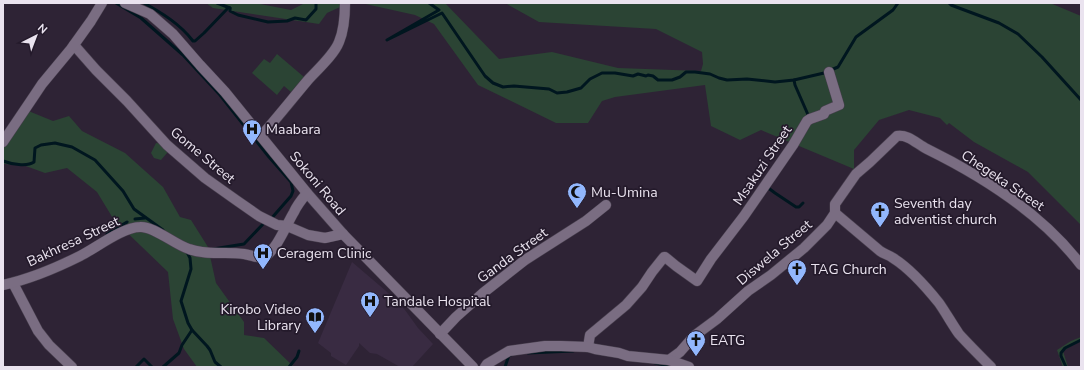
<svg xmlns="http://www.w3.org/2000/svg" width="1084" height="370" font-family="'Nunito Sans',sans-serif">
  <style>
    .built { fill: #392b42 }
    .green { fill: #2b4434 }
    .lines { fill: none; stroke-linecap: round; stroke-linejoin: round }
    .stream { stroke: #00161f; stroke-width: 3 }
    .minor-casing { stroke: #49404f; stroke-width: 11 }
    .minor { stroke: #7a6d82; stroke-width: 10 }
    .labels { text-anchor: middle; stroke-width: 3.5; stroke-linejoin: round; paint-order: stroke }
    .poi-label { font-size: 14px; fill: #eae3ef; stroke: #241a2b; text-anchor: start }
    .street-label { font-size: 14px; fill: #eae3ef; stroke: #241a2b }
  </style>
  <rect width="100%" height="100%" fill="#2e2335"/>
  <path class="built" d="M352,262L386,291L405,310L418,328L433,344L412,367H400L377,354L370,353L359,343V346L346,365L331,356V353L318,343Z"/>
  <g class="green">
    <path d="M206,3H255L291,10L305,3H349L327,13L319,24L213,8Z"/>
    <path d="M361,3H445L499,59L552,52L618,68L701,71L703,64L702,52L656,29L539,22L505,3H1050L1081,16V225L1028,172L974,142L949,123L947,125L940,118L909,110L879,120L854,150V169L761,130L740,140L711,126L705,85L615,97L602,101L588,123H556L478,85L434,24L415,15Z"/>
    <path d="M277,54L304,77L291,92L284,86L277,95L252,73L264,59L270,63Z"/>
    <path d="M26,110L53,121L69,116L82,131L125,153L163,187L180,217L191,220L208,247L216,283L244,322V335L264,338L294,367H197L184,349L173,319L168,272L114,220L97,192L67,168L45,173L23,165L3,164V149Z"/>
    <path d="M156,143L164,144L168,148L167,153L161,160L154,158L151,153Z"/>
    <path d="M1081,337V340L1063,351L1068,367H1063L1057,350L1071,341Z"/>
  </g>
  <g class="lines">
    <g class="stream">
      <path d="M116,3L141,18L183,55L220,95L269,157L291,182L293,191L291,196L270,220"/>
      <path d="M144,3C162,13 180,24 193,41H195L204,33L228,8H230"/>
      <path d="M217,3L230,8V11L238,15L268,22L287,21L295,18L306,20L316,9V3"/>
      <path d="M429,3L439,10L387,40L442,13L485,76L493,83L503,87L514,86L549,89L557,93L567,92L581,88L590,79L602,73H615L633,76L638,74L646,76L648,75L653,76L658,80H672L680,77L686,72H695L710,74L719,78L727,80L747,79L775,82L794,80L824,73L838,67L856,37L893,10L898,3"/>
      <path d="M949,3L951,5L999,23L1018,34L1042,57L1081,100"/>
      <path d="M794,80L795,85L809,117"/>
      <path d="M3,161C11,164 27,167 34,162L35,148L41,145L55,143L59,144L72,147L95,160L123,191L134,209L163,230"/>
      <path d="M767,187L775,193L796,207H799L803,203"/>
      <path d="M135,219L145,218"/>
      <path d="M107,234L127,222"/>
      <path d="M213,249L244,244L265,222"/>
      <path d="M186,250L190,258L191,269L181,301L188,323L192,330L207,346L210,350L215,362L221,367"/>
      <path d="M528,353L573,351"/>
      <path d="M655,363L673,367"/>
      <path d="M136,367L144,359L152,367"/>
      <path d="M163,367L179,353L182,345L192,330"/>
      <path d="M289,367L297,357L299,351"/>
      <path d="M505,367L509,355H511"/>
      <path d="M1066,367L1061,356V353L1065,348L1081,340"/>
    </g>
    <g class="minor-casing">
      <g id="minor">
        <path d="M125,3L150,14L173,34L200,65L225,92L307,193L343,234L473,367"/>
        <path d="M74,45L96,70L127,101L167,145L205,178L236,200L259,216L277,225L287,226L308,235L325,238L343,234"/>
        <path d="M261,136C277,118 292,99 308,80C317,70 334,55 339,42C344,30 345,16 345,3"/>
        <path d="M3,142L34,96L42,84L71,49L91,21L102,3"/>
        <path d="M835,213L880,251C884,254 889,255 893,258C909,268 927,288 939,303C946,313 952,324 959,334C969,345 980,356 991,367"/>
        <path d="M13,283L38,331L49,345L72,367"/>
        <path d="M3,285C30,279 56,268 80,256C96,248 123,227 140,227C154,226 175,245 189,249C207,256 225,251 244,254C251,255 257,258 264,258C279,246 285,227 294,212C297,205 302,199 307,193"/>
        <path d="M440,334L456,317L483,293L525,260L586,221L606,205"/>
        <path d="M588,347L590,335L626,305L642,287L652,272L664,257H665L676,266L697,281L711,259L744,216L793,145L807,121L810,119L824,114L825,111L839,105L829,72"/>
        <path d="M669,360L680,352L694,336L717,319L748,291L771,275L804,248L827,225L835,213V204L856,174L870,162L897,136C908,134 917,144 927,149C982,176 1043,215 1081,265"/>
        <path d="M485,367L487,364L509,351L545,346H561L588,347L595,349L619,353L628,356L669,360L689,367"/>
      </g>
    </g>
    <use href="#minor" class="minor"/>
  </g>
  <defs>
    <g id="hospital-pin" transform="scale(1)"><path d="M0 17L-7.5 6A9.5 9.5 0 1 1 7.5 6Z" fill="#92b7fd" stroke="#241a2b"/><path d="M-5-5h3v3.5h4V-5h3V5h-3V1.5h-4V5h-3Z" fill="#111"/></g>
    <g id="mosque-pin" transform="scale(1)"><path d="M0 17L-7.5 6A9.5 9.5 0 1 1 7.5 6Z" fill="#92b7fd" stroke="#241a2b"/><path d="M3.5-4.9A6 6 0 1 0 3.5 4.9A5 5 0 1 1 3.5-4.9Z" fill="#111"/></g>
    <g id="church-pin" transform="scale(1)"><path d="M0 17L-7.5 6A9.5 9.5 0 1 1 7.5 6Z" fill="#92b7fd" stroke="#241a2b"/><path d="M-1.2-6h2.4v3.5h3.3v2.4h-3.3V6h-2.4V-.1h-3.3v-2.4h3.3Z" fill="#111"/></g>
    <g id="library-pin" transform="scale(1)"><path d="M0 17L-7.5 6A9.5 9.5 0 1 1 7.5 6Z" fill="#92b7fd" stroke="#241a2b"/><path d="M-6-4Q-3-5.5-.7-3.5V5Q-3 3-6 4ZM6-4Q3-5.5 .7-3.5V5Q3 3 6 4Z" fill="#111"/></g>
  </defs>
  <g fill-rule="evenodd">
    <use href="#hospital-pin" x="252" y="129"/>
    <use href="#mosque-pin" x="577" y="192"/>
    <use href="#church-pin" x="880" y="211"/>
    <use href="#hospital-pin" x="263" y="253"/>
    <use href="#church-pin" x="797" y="269"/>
    <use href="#hospital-pin" x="370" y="301"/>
    <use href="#library-pin" x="315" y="317"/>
    <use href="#church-pin" x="696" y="340"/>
  </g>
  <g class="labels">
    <g class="poi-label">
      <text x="266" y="134">Maabara</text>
      <text x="591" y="197">Mu-Umina</text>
      <text x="894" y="208">Seventh day<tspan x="894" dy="16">adventist church</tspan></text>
      <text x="277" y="258">Ceragem Clinic</text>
      <text x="811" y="274">TAG Church</text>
      <text x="384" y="306">Tandale Hospital</text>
      <text x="301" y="314" text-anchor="end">Kirobo Video<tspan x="301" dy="16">Library</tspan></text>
      <text x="710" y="345">EATG</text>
    </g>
    <g class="street-label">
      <text transform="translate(203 155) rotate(40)" y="5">Gome Street</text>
      <text transform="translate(762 165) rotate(-56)" y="5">Msakuzi Street</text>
      <text transform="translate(1003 180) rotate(34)" y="5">Chegeka Street</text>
      <text transform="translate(318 183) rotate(50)" y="5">Sokoni Road</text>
      <text transform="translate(73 241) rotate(-25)" y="5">Bakhresa Street</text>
      <text transform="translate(774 252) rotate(-40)" y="5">Diswela Street</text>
      <text transform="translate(512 255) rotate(-36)" y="5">Ganda Street</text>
    </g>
  </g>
  <rect width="1084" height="370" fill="none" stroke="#eae3ef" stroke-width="8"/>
  <g transform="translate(36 36) rotate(42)" stroke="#241a2b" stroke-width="3" paint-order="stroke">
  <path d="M0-3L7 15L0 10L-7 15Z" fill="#eae3ef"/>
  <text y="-6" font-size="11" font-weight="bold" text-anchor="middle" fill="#eae3ef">N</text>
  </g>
</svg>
